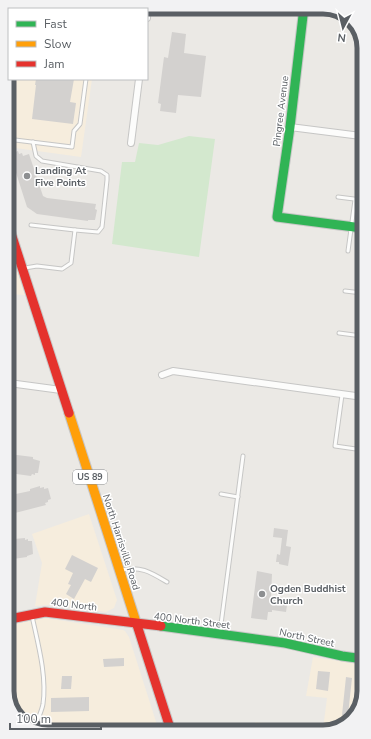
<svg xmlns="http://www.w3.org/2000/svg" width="371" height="739" font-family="'Nunito Sans',sans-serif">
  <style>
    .commercial { fill: #f6eddd }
    .green { fill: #d3e8ce }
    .building { fill: #d3d1cf }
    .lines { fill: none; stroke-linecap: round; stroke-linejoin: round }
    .lane-casing { stroke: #c6c6c5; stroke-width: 5 }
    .street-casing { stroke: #c6c6c5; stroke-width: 8 }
    .fast-casing { stroke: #c7c6c6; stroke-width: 11 }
    .slow-casing { stroke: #c7c6c6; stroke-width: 11 }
    .jam-casing { stroke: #c7c6c6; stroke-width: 11 }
    .lane { stroke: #fcfcfb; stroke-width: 3 }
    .street { stroke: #fcfcfb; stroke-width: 6 }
    .fast { stroke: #30b455; stroke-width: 9 }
    .slow { stroke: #ff9f0a; stroke-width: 9 }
    .jam { stroke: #e5322d; stroke-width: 9 }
    .poi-dot { fill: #8d8f91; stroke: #fff; stroke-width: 1.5 }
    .labels { text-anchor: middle; stroke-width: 3; stroke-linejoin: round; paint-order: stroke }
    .shield { fill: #fff; stroke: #8c8f92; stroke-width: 1 }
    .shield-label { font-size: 9px; font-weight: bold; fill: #5a5f64 }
    .street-label { font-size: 10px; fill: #5a5f64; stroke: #fff }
    .poi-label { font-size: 10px; font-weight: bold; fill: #5a5f64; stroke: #fff; text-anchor: start }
    .rim { fill: none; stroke: #5a5f64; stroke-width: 5 }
  </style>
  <rect width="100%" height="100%" fill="#ebe9e5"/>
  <g class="commercial">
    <path d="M48,7H102L101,9H43Z"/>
    <path d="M9,42V79H92L81,157L8,147L7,46Z"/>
    <path d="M8,245H9L25,295L8,294Z"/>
    <path d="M89,514L117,600L114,608L106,612L73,607L49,605L35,606L42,563L32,534Z"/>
    <path d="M45,618L123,630L125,631L129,637L159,731L45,732L23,724L10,706V625Z"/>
    <path d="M313,657L364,665V691L357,714L338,729H323L327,698L306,696Z"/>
    <path d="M255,722L322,729L257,730Z"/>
  </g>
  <path class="green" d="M189,136L215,139L199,257L112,244L122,162H135L139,143L158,145Z"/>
  <g class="building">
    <path d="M172,32L186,34L184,53L206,56L201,97L178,95L176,113L160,111L161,104L158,103L164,57L168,58Z"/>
    <path d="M36,79H74L70,102L76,103L73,124L32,119L36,85H35Z"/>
    <path d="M18,151L19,154L22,153L23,156L29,154L43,196L47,198L96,204L95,209L97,210L95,220H88V221L37,214L27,207L10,154Z"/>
    <path d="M9,454L33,457V459L40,461L38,473H35V475L32,474L31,476L9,473Z"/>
    <path d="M40,486V488L44,487V489L48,488L51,499L48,500V502L45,503L46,505L15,513L14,511L11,512V511H9V497L11,496V495L30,491V489Z"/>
    <path d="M274,528L288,530L286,546L291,547L288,566L279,564V562H276L277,554L280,555L282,538L273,537Z"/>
    <path d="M25,538V540L28,539V541H32L33,554L27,556V557L13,559V557L9,556L10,541H14V539Z"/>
    <path d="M72,555L98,568L91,582L85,579L74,599L66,594L71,585L68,584L73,573L65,569Z"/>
    <path d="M257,571L272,574L271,596L288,599L286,612L272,610V612H268L267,620L251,618Z"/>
    <path d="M124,658V666L104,667L103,659Z"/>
    <path d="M318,671L330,672L328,691L316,689Z"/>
    <path d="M62,676H72L71,689H61Z"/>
    <path d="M346,677L352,678L348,715H342Z"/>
    <path d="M89,697V711L51,712V698Z"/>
  </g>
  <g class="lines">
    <g class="lane-casing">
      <g id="lane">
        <path d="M96,9V7"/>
        <path d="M7,139L72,147L74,131L80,124L86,79"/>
        <path d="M338,197L362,200"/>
        <path d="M31,225L75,230"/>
        <path d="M348,251L355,200"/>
        <path d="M25,268L37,266L62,269L71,263L75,230L98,232L102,227L107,180V175L101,171L42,161L36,156L33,142"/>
        <path d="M345,291L362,293"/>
        <path d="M339,333L362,336"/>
        <path d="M342,395L335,446L363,450"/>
        <path d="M221,494L238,497"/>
        <path d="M122,570C141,566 150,572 167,582"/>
        <path d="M32,616C38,644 47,676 43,704C42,710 39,716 37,722"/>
        <path d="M220,632L243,456"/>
        <path d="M17,715L50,727L80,732"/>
        <path d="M146,727L147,731"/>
      </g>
    </g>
    <g class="street-casing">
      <g id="street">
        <path d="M147,18L148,7"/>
        <path d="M290,127L361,136"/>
        <path d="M131,143L139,79"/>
        <path d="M162,375L173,371L363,397"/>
        <path d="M9,383L61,390"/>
      </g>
    </g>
    <g class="fast-casing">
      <g id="fast">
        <path d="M304,7L290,127L277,217L362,228"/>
        <path d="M161,626L285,643L342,656L364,659"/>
      </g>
    </g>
    <g class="slow-casing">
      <path id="slow" d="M69,413L137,625"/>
    </g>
    <g class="jam-casing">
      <g id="jam">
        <path d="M8,224L69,413"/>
        <path d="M10,619L45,612L161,626"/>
        <path d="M137,625L171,731"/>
      </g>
    </g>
    <use href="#lane" class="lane"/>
    <use href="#street" class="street"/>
    <use href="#fast" class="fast"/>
    <use href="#slow" class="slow"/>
    <use href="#jam" class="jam"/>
  </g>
  <g class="poi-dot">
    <circle cx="27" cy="176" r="4"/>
    <circle cx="262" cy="594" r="4"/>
  </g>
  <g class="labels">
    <rect class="shield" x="73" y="470" width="34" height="14" rx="3"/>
    <g class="shield-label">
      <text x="90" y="480">US 89</text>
    </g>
    <g class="street-label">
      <text transform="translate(280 111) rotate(-83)" y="4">Pingree Avenue</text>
      <text transform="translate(122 542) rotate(72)" y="4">North Harrisville Road</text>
      <text transform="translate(74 604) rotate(7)" y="4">400 North</text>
      <text transform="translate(192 620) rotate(7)" y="4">400 North Street</text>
      <text transform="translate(307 637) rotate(12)" y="4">North Street</text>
    </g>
    <g class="poi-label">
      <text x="35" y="174">Landing At<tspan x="35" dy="12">Five Points</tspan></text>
      <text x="270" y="592">Ogden Buddhist<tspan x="270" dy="12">Church</tspan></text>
    </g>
  </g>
  <path d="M0 0H371V739H0ZM48 14H323A34 34 0 0 1 357 48V691A34 34 0 0 1 323 725H48A34 34 0 0 1 14 691V48A34 34 0 0 1 48 14Z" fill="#f2f2f3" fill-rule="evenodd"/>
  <path class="rim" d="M48 14H323A34 34 0 0 1 357 48V691A34 34 0 0 1 323 725H48A34 34 0 0 1 14 691V48A34 34 0 0 1 48 14Z"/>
  <rect x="8" y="8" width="140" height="72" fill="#ffffff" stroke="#bdbfc1"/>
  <rect x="16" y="21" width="20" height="6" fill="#30b455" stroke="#bdbfc1"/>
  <text x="44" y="28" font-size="12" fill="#5a5f64">Fast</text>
  <rect x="16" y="41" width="20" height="6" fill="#ff9f0a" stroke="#bdbfc1"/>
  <text x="44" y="48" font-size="12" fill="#5a5f64">Slow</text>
  <rect x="16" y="61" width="20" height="6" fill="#e5322d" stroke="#bdbfc1"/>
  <text x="44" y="68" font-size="12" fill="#5a5f64">Jam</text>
  <g transform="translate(343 28) rotate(187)" stroke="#ffffff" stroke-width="3" paint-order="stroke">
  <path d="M0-3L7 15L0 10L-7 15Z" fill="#5a5f64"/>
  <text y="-6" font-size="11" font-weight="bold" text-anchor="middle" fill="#5a5f64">N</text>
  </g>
  <path d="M10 723v6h91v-6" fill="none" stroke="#5a5f64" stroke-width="2"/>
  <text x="16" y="723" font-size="12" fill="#5a5f64" stroke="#ffffff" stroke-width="3" paint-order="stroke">100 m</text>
</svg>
